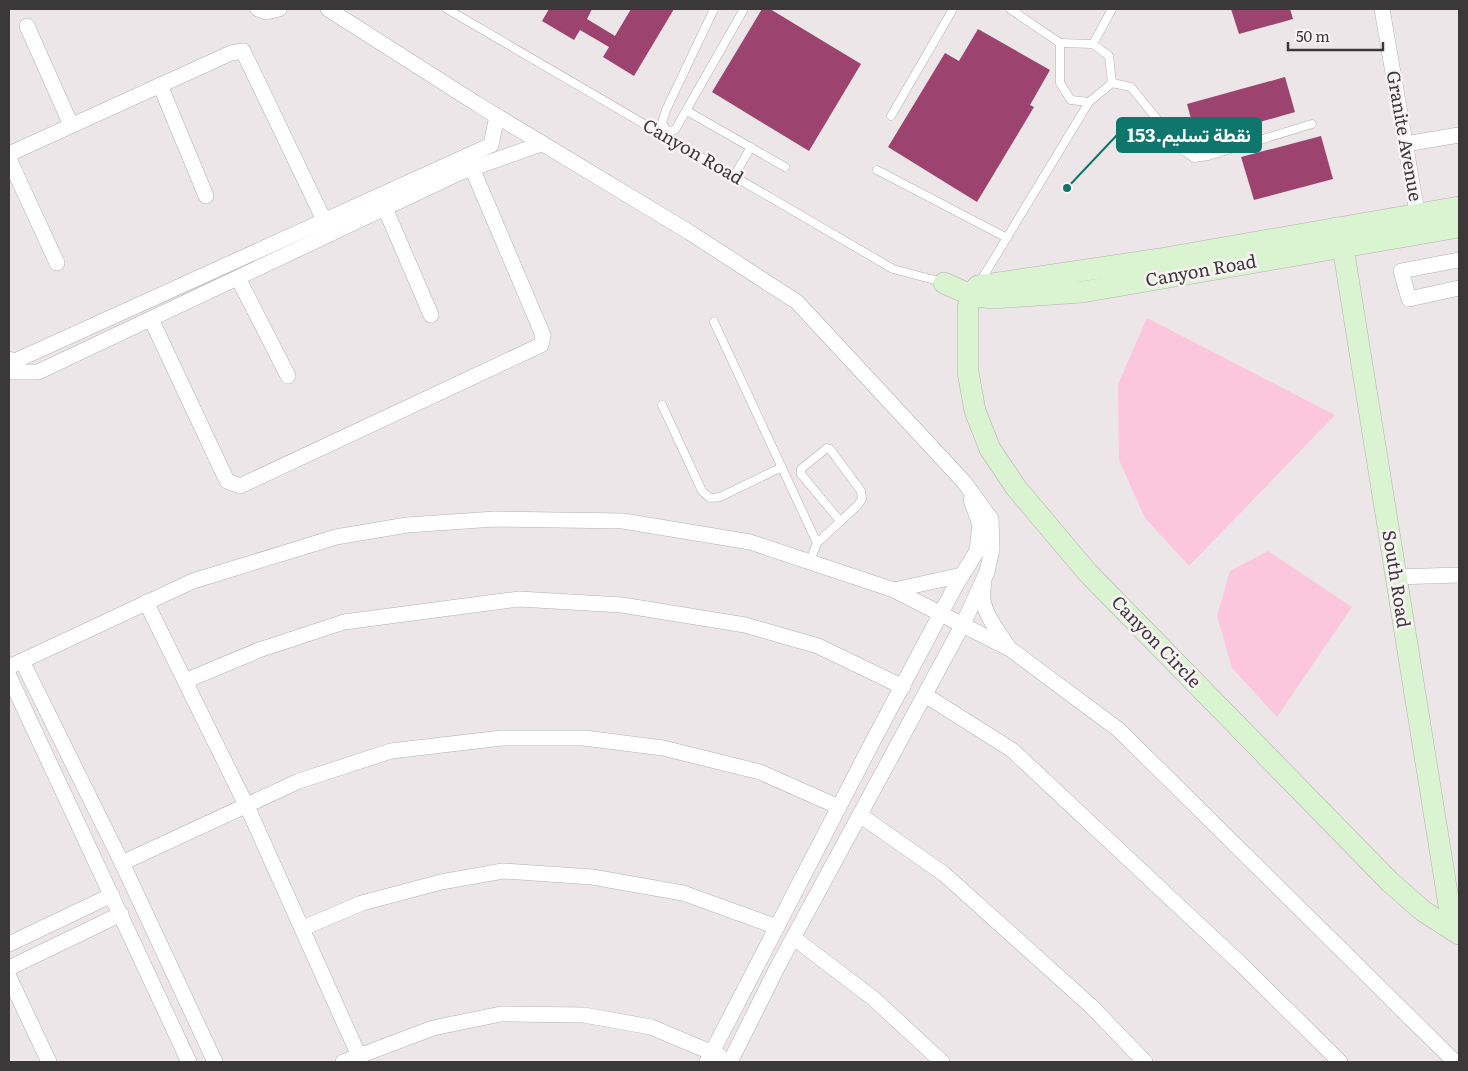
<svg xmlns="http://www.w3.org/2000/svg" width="1468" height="1071" font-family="Literata,Vazirmatn,serif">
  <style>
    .green { fill: #fcc7dd }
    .building { fill: #9c446f }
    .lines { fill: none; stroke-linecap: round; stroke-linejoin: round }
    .service-casing { stroke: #b6b0b2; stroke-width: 9 }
    .minor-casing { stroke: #b6b0b2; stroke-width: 16 }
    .secondary-casing { stroke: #b6b0b2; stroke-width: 22 }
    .service { stroke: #fff; stroke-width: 8 }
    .minor { stroke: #fff; stroke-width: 15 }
    .secondary { stroke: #daf4d1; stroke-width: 21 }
    .labels { text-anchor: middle; stroke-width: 5; stroke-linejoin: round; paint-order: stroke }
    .street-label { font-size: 18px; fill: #3a3839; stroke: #faf3f5 }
    .leader { fill: none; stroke: #0f766e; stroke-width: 2 }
    .callout-dot { fill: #0f766e; stroke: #faf3f5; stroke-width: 2 }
    .callout { fill: #0f766e; stroke: #0f766e; stroke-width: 2 }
    .callout-label { font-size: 19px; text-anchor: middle; font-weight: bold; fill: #fff }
  </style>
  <rect width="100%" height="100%" fill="#ece6e8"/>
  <g class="green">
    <path d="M1147,318L1335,415L1189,566L1145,518L1119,460L1118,384Z"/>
    <path d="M1268,551L1352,607L1277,717L1232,668L1217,616L1230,571Z"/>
  </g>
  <g class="building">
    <path d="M549,9H592L587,19L615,36L631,9H674L634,76L603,57L609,47L580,30L574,40L542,21Z"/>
    <path d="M762,9H770L861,64L809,151L712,92Z"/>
    <path d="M1231,9H1290L1293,19L1239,34Z"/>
    <path d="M978,29L1050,70L1030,105L1034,107L977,202L888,147L945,53L959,61Z"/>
    <path d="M1285,77L1295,112L1197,140L1187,104Z"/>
    <path d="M1321,136L1333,179L1254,200L1241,157Z"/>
  </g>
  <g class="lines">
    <g class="service-casing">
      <g id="service">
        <path d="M447,9L893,269L942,282"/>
        <path d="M714,9L666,110L662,123L667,131L675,130L744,9"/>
        <path d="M1010,9L1060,43V83L1071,100L1089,102"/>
        <path d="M1060,43L1093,44L1109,56L1112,83"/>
        <path d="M1093,44L1112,9"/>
        <path d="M1112,83L1131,87L1182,150L1194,158L1208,156L1312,124"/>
        <path d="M687,111L785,167"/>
        <path d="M891,116L953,9"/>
        <path d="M877,170L1007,238"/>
        <path d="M734,176L751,147"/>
        <path d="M980,282L1089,102L1112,83"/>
        <path d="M714,322L817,543L809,563"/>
        <path d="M662,405L702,491L710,498L720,497L782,467"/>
        <path d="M817,543L858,505L862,499L861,491L830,449L827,448L801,469V474L840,521"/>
      </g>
    </g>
    <g class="minor-casing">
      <g id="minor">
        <path d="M258,9L266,12L279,9"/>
        <path d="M328,9L477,104L689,232L797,302L964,482L991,519L992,549L987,572L963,624L778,966L730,1062"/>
        <path d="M1382,9L1419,224"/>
        <path d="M27,26L71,125"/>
        <path d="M160,85L206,196"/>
        <path d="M1405,144L1459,135"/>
        <path d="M9,154L231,53L243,51L324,220"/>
        <path d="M9,159L57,263"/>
        <path d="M385,208L431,315"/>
        <path d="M1459,260L1401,271L1409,299L1459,288"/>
        <path d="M238,278L288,376"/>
        <path d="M151,319L227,481L240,486L541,345L543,335L472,168"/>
        <path d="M9,359L15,361L491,145L497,116"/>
        <path d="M9,370L12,372H38L459,173L541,144"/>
        <path d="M1395,577L1459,575"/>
        <path d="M984,584C977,608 997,629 1009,648"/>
        <path d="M894,590L962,575"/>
        <path d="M146,602L251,815L359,1056"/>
        <path d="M22,661L122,863L215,1062"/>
        <path d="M9,667L193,581L336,537L407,525L495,519L623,521L750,542L894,590L1010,649L1119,730L1455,1062"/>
        <path d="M9,676L189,1062"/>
        <path d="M185,681L259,650L344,622L519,599L622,605L745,625L818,646L903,687"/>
        <path d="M925,695L1012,750L1243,966L1340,1062"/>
        <path d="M860,815L944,874L1091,1006L1145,1062"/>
        <path d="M122,863L299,781L391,751L502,738H584L663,748L760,772L839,807"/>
        <path d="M303,928L362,903L441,882L503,871L592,877L683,893L777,927"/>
        <path d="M794,938L874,999L942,1062"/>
        <path d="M9,944L112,895"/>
        <path d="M9,968L121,914"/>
        <path d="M9,977L49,1062"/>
        <path d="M343,1062L433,1028L501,1014L584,1015L651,1027L720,1056"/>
        <path d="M707,1062L873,741L956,585L977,551L980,524L971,500"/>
      </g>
    </g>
    <g class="secondary-casing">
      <g id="secondary">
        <path d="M1336,228L1343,247L1453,930"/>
        <path d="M944,283L971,295L992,298L1082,292L1459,227"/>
        <path d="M978,286L1160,259L1459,207"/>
        <path d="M977,287L971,295L968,308V372L975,411L990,449L1017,489L1088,573L1390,882L1423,911L1459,934"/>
      </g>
    </g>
    <use href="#service" class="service"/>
    <use href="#minor" class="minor"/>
    <use href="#secondary" class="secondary"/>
  </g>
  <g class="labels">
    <g class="street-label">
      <text transform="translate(1404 136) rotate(80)" y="6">Granite Avenue</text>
      <text transform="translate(693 152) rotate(30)" y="6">Canyon Road</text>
      <text transform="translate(1201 271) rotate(-10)" y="6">Canyon Road</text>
      <text transform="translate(1396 579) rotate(81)" y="6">South Road</text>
      <text transform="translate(1156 642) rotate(46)" y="6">Canyon Circle</text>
    </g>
  </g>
  <path class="leader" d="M1067 188L1117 135"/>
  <circle class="callout-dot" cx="1067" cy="188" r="5"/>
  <rect class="callout" x="1117" y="118" width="144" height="34" rx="5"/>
  <g class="callout-label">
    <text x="1189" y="142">نقطة تسليم.153</text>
  </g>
  <rect width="1468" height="1071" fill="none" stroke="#3a3839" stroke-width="20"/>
  <path d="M1288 42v8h95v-8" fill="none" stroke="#3a3839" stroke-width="2.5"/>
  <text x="1296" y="42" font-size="15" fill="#3a3839" stroke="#faf3f5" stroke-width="4" paint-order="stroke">50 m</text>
</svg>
